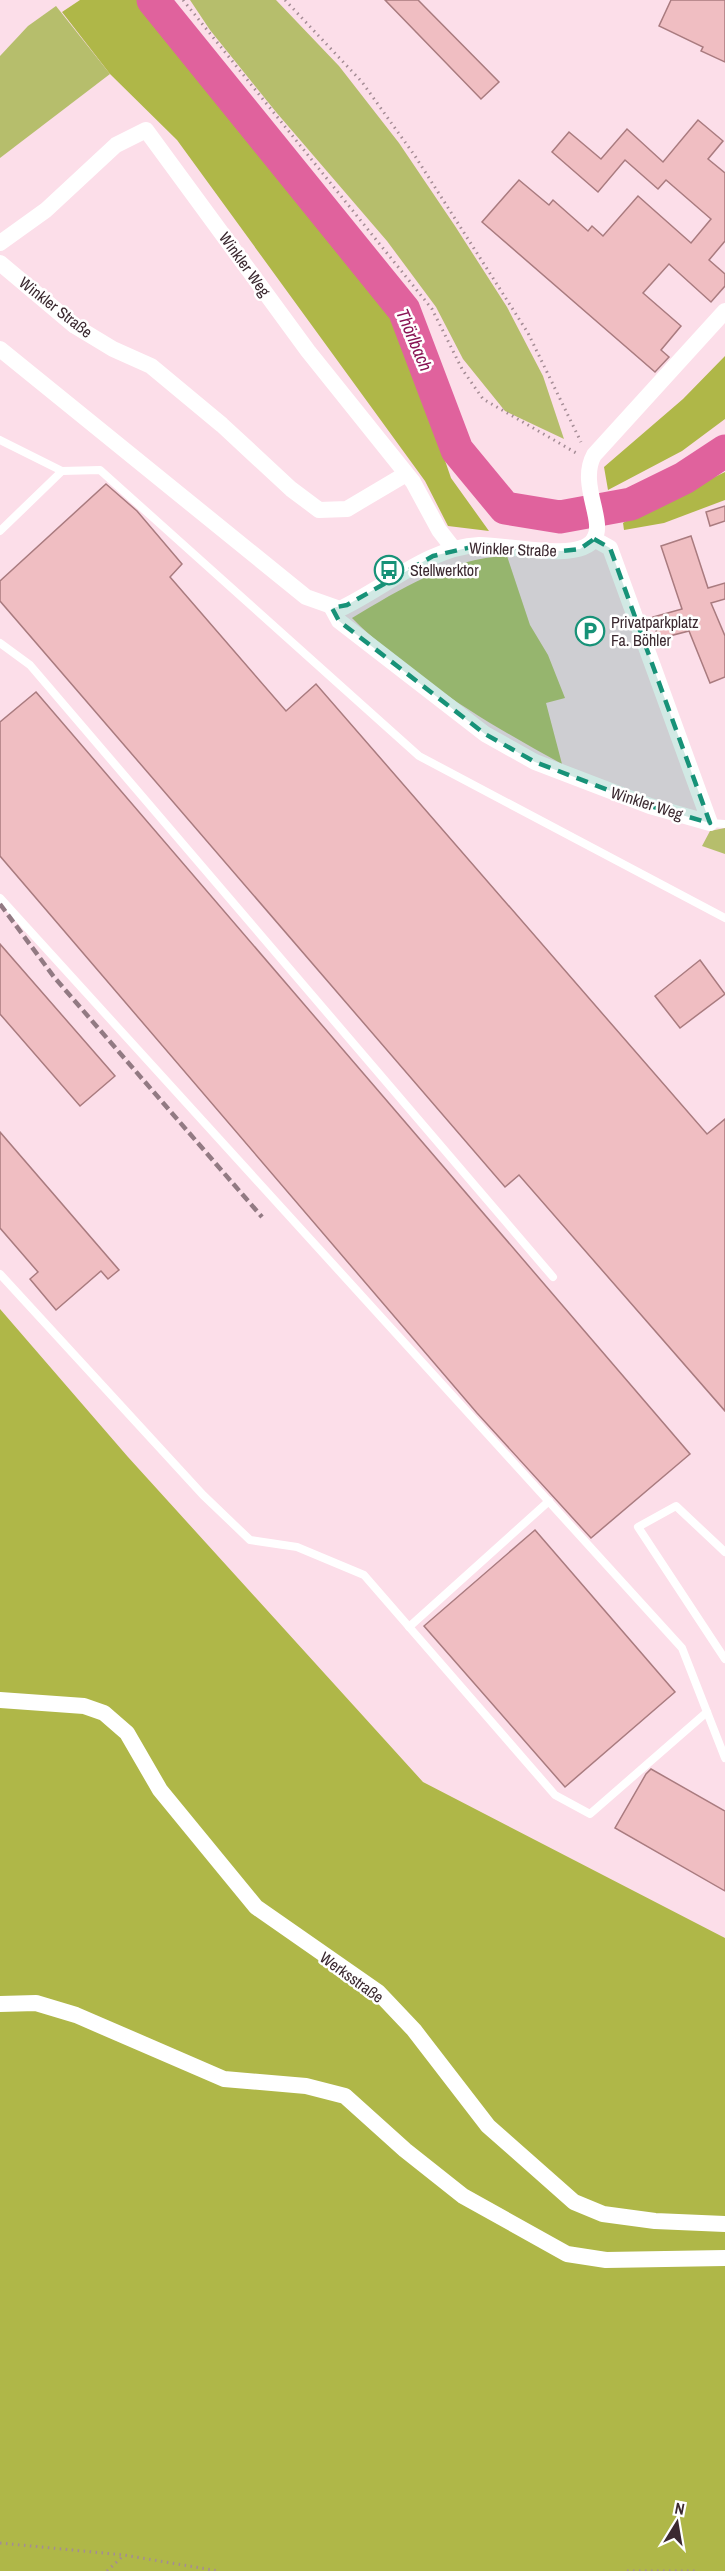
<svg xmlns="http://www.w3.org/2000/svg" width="725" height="2571" font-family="'Archivo Narrow',sans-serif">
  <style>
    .green { fill: #b6be6c }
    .forest { fill: #afb748 }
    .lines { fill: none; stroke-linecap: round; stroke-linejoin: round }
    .river { stroke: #e0629d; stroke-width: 33 }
    .building { fill: #f0bec2; stroke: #a97b7f; stroke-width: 1.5 }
    .path { stroke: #a48c95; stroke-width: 3; stroke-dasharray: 1.5 4.5; stroke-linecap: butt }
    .lane { stroke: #fff; stroke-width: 8 }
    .street { stroke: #fff; stroke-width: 16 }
    .rail { stroke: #927a83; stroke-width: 4.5; stroke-dasharray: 9 4.5; stroke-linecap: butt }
    .marked { fill: #179278; fill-opacity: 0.2; stroke: #179278; stroke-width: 4.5; stroke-dasharray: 12 8; stroke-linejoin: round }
    .labels { text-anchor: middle; stroke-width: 5; stroke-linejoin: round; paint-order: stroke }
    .street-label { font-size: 16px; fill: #3b2930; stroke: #fff }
    .poi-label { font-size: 16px; fill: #3b2930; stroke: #fff; text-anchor: start }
    .water-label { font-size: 18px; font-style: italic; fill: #891454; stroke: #fff }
  </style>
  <rect width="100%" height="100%" fill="#fcdee9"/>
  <g class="green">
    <path d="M190,0H276L339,66L399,143L455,226L507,307L543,376L564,439L505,411L463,359L436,307L387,241L276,112L210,30Z"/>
    <path d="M56,6L110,74L0,158V56L28,26Z"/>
    <path d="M507,556L530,625L548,655L565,698L546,703L562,764C487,723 413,679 352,618C401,589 449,558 507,556Z"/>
    <path d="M725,828V854L702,846L710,831Z"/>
  </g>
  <g class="forest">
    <path d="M80,0H140L226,100L383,298L427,389L439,443L451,478L489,531L448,526L425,481L177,140L110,74L62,12Z"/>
    <path d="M725,356V419L682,451L608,490L604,467L683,399Z"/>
    <path d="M725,472V500L664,523L624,530L623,523L636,515Z"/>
    <path d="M0,1309L128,1457L423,1782L725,1938V2571H0Z"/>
  </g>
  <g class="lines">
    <path class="river" d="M153,0L404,310L457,450L505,508L560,517L631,504L684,478L725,451"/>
  </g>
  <g class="building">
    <path d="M385,0H418L499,82L481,99Z"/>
    <path d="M671,0H725V62L701,51L703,47L659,26Z"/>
    <path d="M698,120L723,141L708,159L725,173V241L709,260L725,274V286L711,302L669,264L643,293L681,326L661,350L669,357L655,372L482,222L519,180L549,205L553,200L588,231L592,226L603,236L638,196L691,243L711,219L666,180L658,189L625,160L598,192L552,152L569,132L601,159L627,129L663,162Z"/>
    <path d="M106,484L137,511L182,564L170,577L286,711L316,684L707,1134L725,1119V1411L519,1175L505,1187L0,601V581Z"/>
    <path d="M725,506V521L710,526L706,512Z"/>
    <path d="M691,536L708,588L725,583V599L711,603L725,636V677L710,683L689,631L658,639L653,617L682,609L661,546Z"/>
    <path d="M36,692L690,1454L591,1538L477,1413L0,856V722Z"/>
    <path d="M0,944L115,1076L80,1106L0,1014Z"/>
    <path d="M700,960L725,994L680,1028L655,996Z"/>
    <path d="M0,1132L119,1270L108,1279L101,1271L56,1310L30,1279L38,1272L0,1228Z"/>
    <path d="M535,1530L675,1692L565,1787L424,1626Z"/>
    <path d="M651,1769L725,1811V1891L615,1828L646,1774Z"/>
  </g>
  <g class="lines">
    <g class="path">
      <path d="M183,0L432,309L462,369L483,399L578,454"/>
      <path d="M285,0L362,82L415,156L528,333L581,442"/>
      <path d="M0,2543L124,2555L219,2571"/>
      <path d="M107,2571L123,2556"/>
      <path d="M627,2571H698"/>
    </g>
    <g class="lane">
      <path d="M0,440L62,471"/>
      <path d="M0,531L62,471L100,470L419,756L725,918"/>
      <path d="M0,643L30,665L553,1277"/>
      <path d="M710,823L725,824"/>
      <path d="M0,898L682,1648L725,1758"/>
      <path d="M0,1274L203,1495L250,1540L297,1547L364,1575L555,1795L590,1814L707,1712"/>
      <path d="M725,1552L676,1506L638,1527L725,1659"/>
      <path d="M409,1627L549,1501"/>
    </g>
    <g class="street">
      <path d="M0,243L46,210L116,145L146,130L308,351L413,482L439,530L453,548"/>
      <path d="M0,263L75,326L113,349L151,366L222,425L291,489L319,510L347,509L406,474"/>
      <path d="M0,349L306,597L340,609C385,588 429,547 479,545C504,544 580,563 594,539C606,521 578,484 594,455L725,311"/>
      <path d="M332,608L339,621L485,734L535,762L650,806L710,823L610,548L594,539"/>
      <path d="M0,1700L84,1706L104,1713L127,1733L160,1790L256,1907L378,1992L414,2030L488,2126L574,2202L603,2214L655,2221L725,2224"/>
      <path d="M0,2004L36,2003L76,2015L224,2079L306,2086L345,2096L405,2150L463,2196L567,2254L606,2260L725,2258"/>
    </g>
    <path class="rail" d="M0,904L54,977L262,1217"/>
  </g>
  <path class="marked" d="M594,539L610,548L710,823L650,806L535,762L485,734L339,621L332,608L347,605L433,556L480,545L561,551L580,549Z"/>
  <defs>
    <g id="bus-ring" transform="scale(1.5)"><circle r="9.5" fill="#fff" stroke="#179278" stroke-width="1.5"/><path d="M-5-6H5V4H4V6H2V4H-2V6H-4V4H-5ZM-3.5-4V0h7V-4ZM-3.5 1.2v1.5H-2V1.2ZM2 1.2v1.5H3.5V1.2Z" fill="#179278"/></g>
    <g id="parking-ring" transform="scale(1.5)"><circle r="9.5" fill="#fff" stroke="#179278" stroke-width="1.5"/><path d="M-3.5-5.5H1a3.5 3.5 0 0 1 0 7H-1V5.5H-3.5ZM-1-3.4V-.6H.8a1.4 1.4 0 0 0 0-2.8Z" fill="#179278"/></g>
  </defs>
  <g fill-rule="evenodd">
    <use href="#bus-ring" x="389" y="570"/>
    <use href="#parking-ring" x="590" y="631"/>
  </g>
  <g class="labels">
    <g class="street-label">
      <text transform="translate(245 264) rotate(54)" y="6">Winkler Weg</text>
      <text transform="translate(56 307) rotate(38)" y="6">Winkler Straße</text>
      <text transform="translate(513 549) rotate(2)" y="6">Winkler Straße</text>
      <text transform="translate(647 803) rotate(18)" y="6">Winkler Weg</text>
      <text transform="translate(352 1977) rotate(36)" y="6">Werksstraße</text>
    </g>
    <g class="poi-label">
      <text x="410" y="576">Stellwerktor</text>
      <text x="611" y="628">Privatparkplatz<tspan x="611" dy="18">Fa. Böhler</tspan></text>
    </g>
    <g class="water-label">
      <text transform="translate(414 340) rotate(67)" y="6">Thörlbach</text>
    </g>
  </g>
  <g transform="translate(677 2523) rotate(11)" stroke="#ffffff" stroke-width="4.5" paint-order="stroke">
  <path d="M0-4.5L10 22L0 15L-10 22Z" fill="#3b2930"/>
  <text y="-9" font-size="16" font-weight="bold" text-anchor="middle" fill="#3b2930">N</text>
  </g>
</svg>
